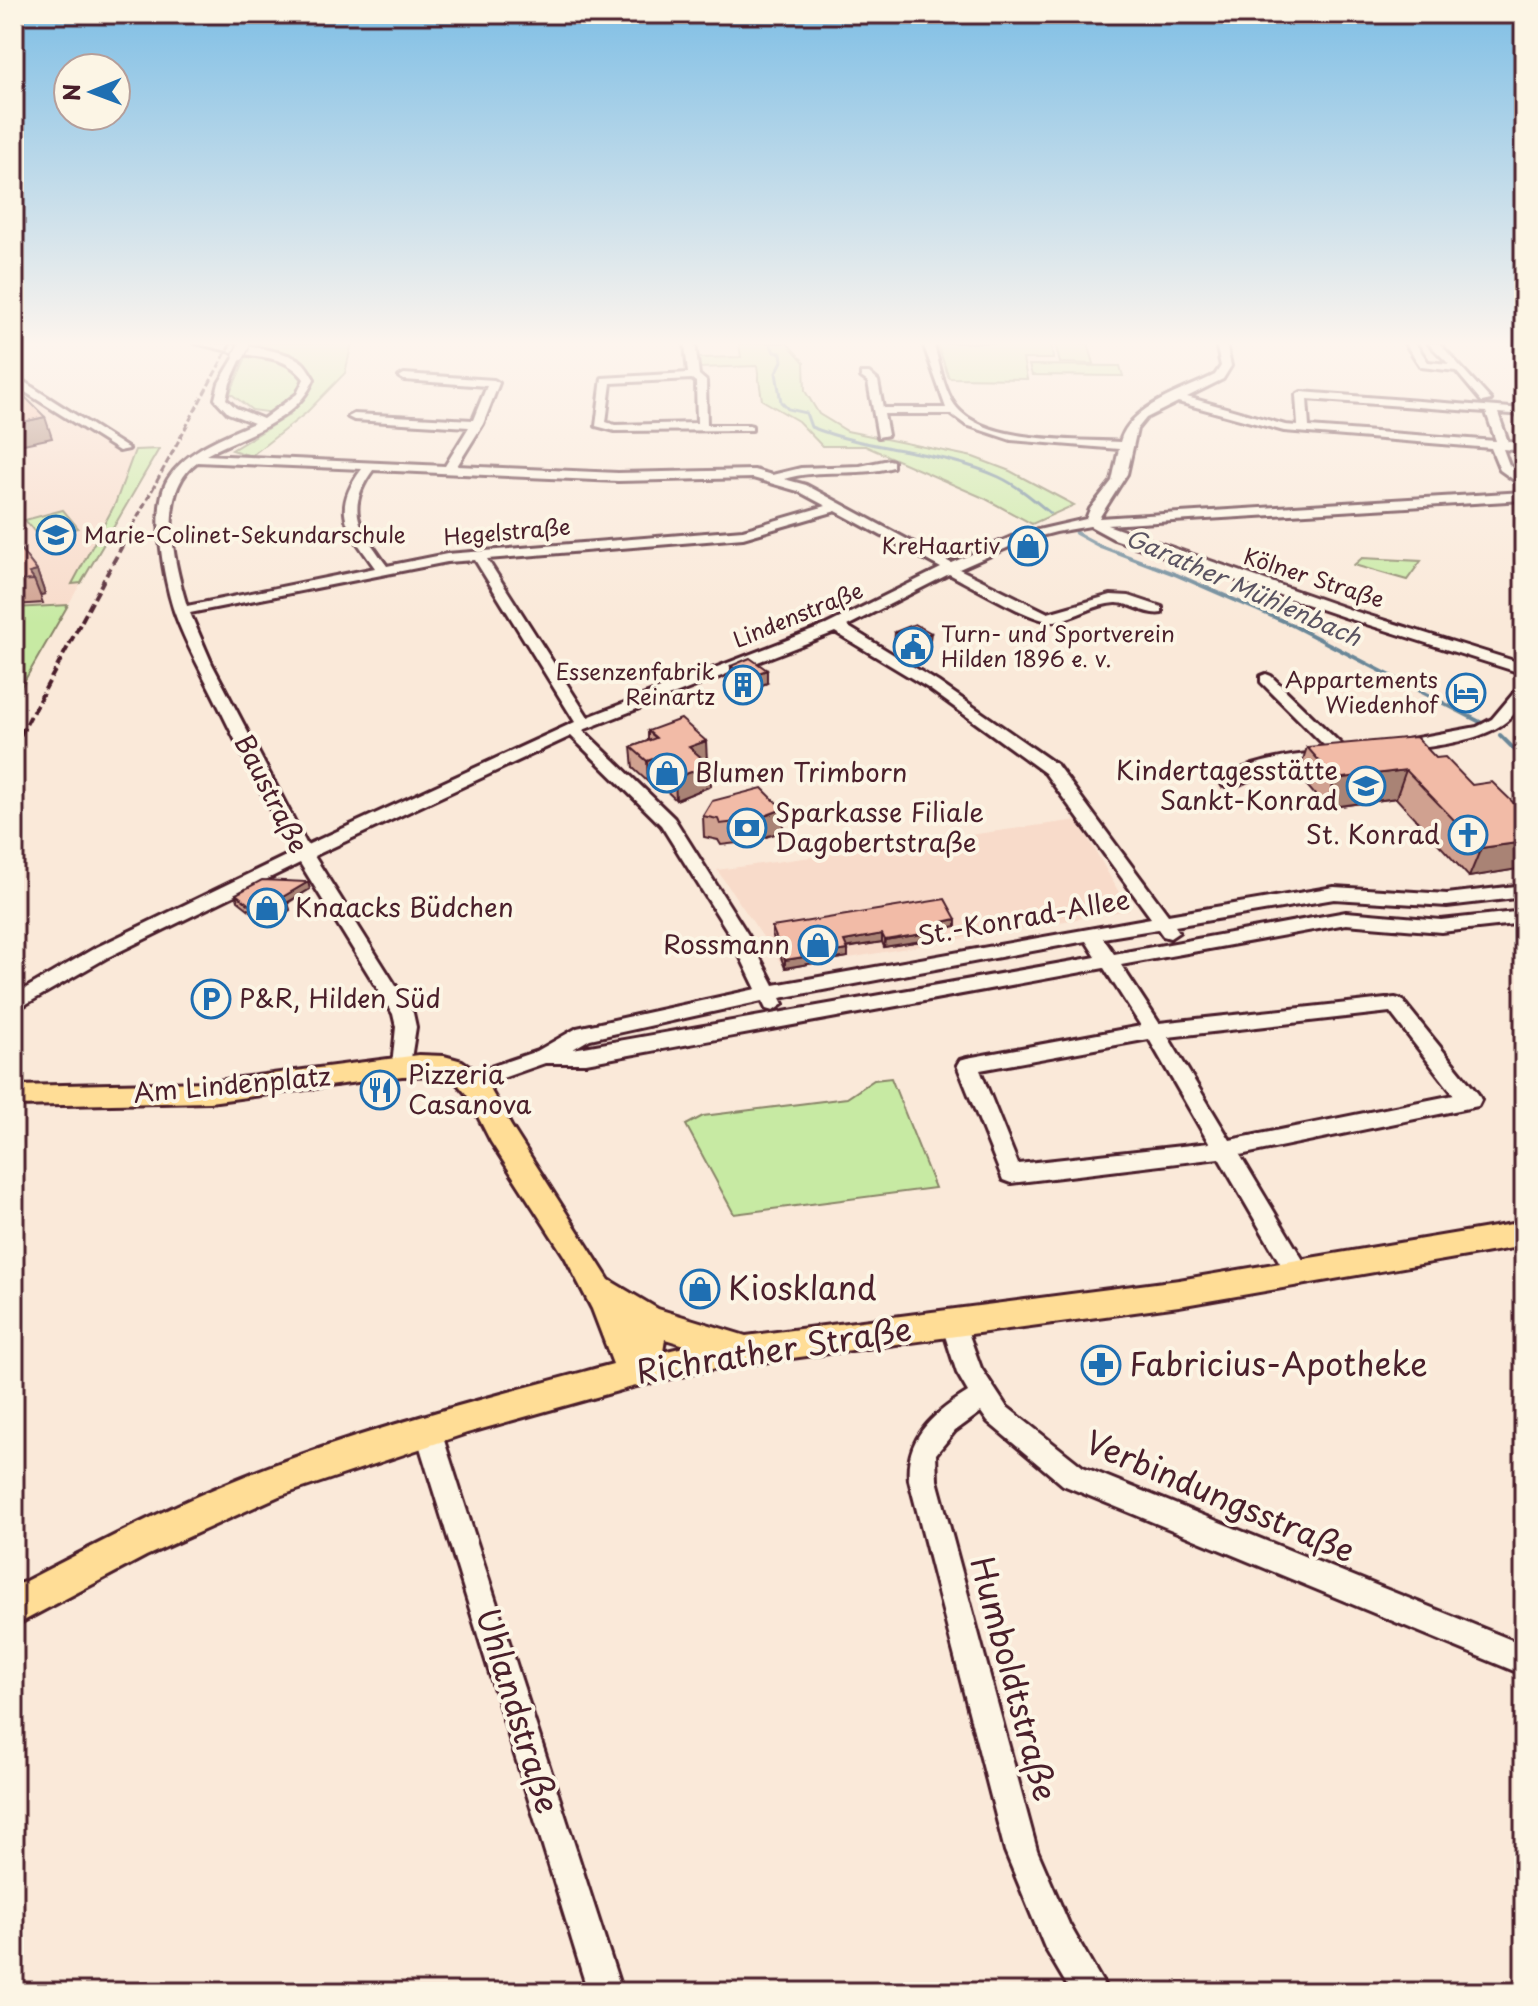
<svg xmlns="http://www.w3.org/2000/svg" width="1538" height="2006" font-family="'Playpen Sans',sans-serif">
  <style>
    .built { fill: #f8dbca }
    .green { fill: #c7eaa3; stroke: #888467; stroke-width: 2 }
    .lines { fill: none; stroke-linecap: round; stroke-linejoin: round }
    .stream-far1 { stroke: #6a8798; stroke-width: 3 }
    .stream { stroke: #6a8798; stroke-width: 4 }
    .minor-casing { stroke: #4a1f2b; stroke-width: 6 }
    .major-casing { stroke: #4a1f2b; stroke-width: 6 }
    .minor { fill: #fcf5e5; fill-rule: evenodd }
    .major { fill: #ffdd96; fill-rule: evenodd }
    .rail-far1 { stroke: #4a1f2b; stroke-width: 3; stroke-dasharray: 7 3; stroke-linecap: butt }
    .rail { stroke: #4a1f2b; stroke-width: 4; stroke-dasharray: 9 4; stroke-linecap: butt }
    .minor-bridge-casing { stroke: #4a1f2b; stroke-width: 14; stroke-linecap: butt }
    .minor-bridge { stroke: #fcf5e5; stroke-width: 11 }
    .wall { fill: #d0a190; stroke: #4a1f2b; stroke-width: 2 }
    .shaded-wall { fill: #a98375; stroke: #4a1f2b; stroke-width: 2 }
    .building { fill: #f2bba7; stroke: #4a1f2b; stroke-width: 2 }
    .labels { text-anchor: middle; stroke-width: 8; stroke-linejoin: round; paint-order: stroke }
    .far-street-label { font-size: 22px; fill: #4a1f2b; stroke: #fcf5e5 }
    .far-poi-label { font-size: 22px; fill: #4a1f2b; stroke: #fcf5e5; text-anchor: end }
    .far-water-label { font-size: 24px; font-style: italic; fill: #5a5361; stroke: #fcf5e5 }
    .poi-label { font-size: 26px; fill: #4a1f2b; stroke: #fcf5e5; text-anchor: start }
    .street-label { font-size: 26px; fill: #4a1f2b; stroke: #fcf5e5 }
    .near-poi-label { font-size: 32px; fill: #4a1f2b; stroke: #fcf5e5; text-anchor: start }
    .near-street-label { font-size: 32px; fill: #4a1f2b; stroke: #fcf5e5 }
  </style>
  <rect width="100%" height="100%" fill="#fae9d9"/>
  <filter id="ink" filterUnits="userSpaceOnUse"><feTurbulence type="fractalNoise" baseFrequency=".0125" numOctaves="2"/><feDisplacementMap in="SourceGraphic" scale="16" xChannelSelector="R" yChannelSelector="G"/><feConvolveMatrix kernelMatrix="1 2 1 2 8 2 1 2 1" color-interpolation-filters="sRGB"/></filter>
  <g filter="url(#ink)">
    <g class="built">
      <path d="M14,388L122,455L135,450L115,504L73,583H81L68,605L14,608Z"/>
      <path d="M1078,820L1129,910L785,969L717,870Z"/>
    </g>
    <g class="green">
      <path d="M259,343H352L345,373L306,413L251,456L232,450L289,415L252,410L230,393L246,357Z"/>
      <path d="M739,343H787L804,362L805,391L819,414L847,431L973,457L1010,471L1074,505L1032,524L986,499L865,446H822L798,421L762,400L757,366L698,368L699,358L741,357Z"/>
      <path d="M937,343H1051L1053,359H1023L1027,379L949,378Z"/>
      <path d="M1055,343H1088L1094,364L1060,363Z"/>
      <path d="M1029,365L1120,366L1123,376L1032,375Z"/>
      <path d="M159,449L81,583L72,584L115,504L135,450Z"/>
      <path d="M63,510L78,528L40,538L25,520Z"/>
      <path d="M1362,558L1421,561L1407,580L1354,565Z"/>
      <path d="M68,605L14,699V608Z"/>
      <path d="M891,1078L935,1188L734,1214L686,1125L703,1116L847,1098L874,1080Z"/>
    </g>
    <g class="lines">
      <g class="stream-far1">
        <path d="M770,343L774,352L781,353L782,361L776,373L781,402L788,409L806,413L811,427C871,451 940,450 999,477C1018,486 1034,500 1050,513"/>
        <path d="M1075,532L1080,535"/>
      </g>
      <g class="stream">
        <path d="M1076,533L1100,546L1177,575L1290,624L1482,723"/>
        <path d="M1500,735L1524,759"/>
      </g>
      <g class="minor-casing">
        <g id="minor">
          <path d="M195,343C218,343 286,347 303,363C307,367 311,374 314,379C296,422 245,434 206,455L445,466L469,427L354,420L348,417L354,414L473,420L487,386L404,380L399,377L404,374L494,380L499,383L483,424L457,466L618,473L754,470L772,475L801,468L860,466L889,460L893,461V467C857,477 819,468 784,479L806,485L951,563L1016,535L1086,519L1090,509L1112,481L1119,449L1011,440L966,425L951,414H884L888,435L878,437L868,382L861,377V373H869L878,381L883,408H946L923,343H933C940,363 943,391 957,408C988,444 1077,439 1120,442C1130,405 1184,391 1215,375L1221,366L1216,343H1226L1231,366L1223,379L1187,397L1285,425L1298,426L1296,395L1301,392L1524,409V415L1498,413L1508,442L1524,443V451L1503,449L1509,465L1524,477V487L1500,470L1491,448L1284,431L1178,402L1146,418L1137,429L1127,474L1099,518L1524,492V500L1107,525L1354,611L1524,664V674L1344,617L1114,539L1090,526L1056,532L1025,540L959,569L1048,613L1111,595L1129,596L1162,607V613C1146,616 1131,602 1115,603C1094,604 1076,618 1055,621C1035,624 971,585 949,574L847,626L938,682L1057,765L1168,915L1334,887L1447,894L1524,885V897L1447,906L1334,899L1175,926L1179,932L1170,938L1163,936L1158,929L1103,938L1114,954L1346,912L1441,920L1524,911V923L1441,932L1346,924L1121,965L1159,1023L1395,998L1402,1000L1478,1094L1481,1100L1478,1106L1240,1155L1312,1275L1309,1282L1300,1285L1291,1282L1219,1158L1011,1183L1003,1180L957,1065L960,1060L967,1058L1141,1026L1104,968L586,1063H545L471,1089L464,1086L460,1081L464,1076L537,1051L577,1028L756,989L730,935L661,825L571,736L314,856L413,1013L416,1027L409,1071H395L392,1066L396,1027L393,1014L300,863L108,957L14,1011V995L95,948L294,852C267,804 242,754 218,705C203,674 185,643 174,611C164,580 150,508 168,479C187,449 223,437 254,423L228,413L215,399L219,383L237,353ZM243,354C268,358 288,358 304,379L297,394L263,419L236,408L226,399L230,383ZM1307,399L1486,412L1496,441L1309,427ZM197,462L362,469C329,512 349,530 375,568L187,606C174,563 156,493 197,462ZM373,470L618,481L753,478L798,491L826,506L743,530L447,554L387,566C361,529 343,511 373,470ZM836,511L941,568L826,625L588,717L487,559L743,538ZM475,560L575,722L307,845L212,664L190,613L447,562ZM835,632L928,688L1045,773L1151,918L774,985L748,935L674,818L583,730ZM1086,941L1096,957L573,1049L590,1039L762,1001L766,1009L773,1011L783,1004L780,998ZM1390,1012L1454,1095L1230,1140L1168,1037ZM1149,1039L1209,1143L1018,1164L980,1070Z"/>
          <path d="M685,343H695L699,375L706,381L707,425H748L752,426V430L615,431L596,426L602,378L688,373ZM692,379L696,382L697,423L615,425L606,422L611,383Z"/>
          <path d="M1405,343H1415L1428,362L1449,364L1428,343H1439L1491,400L1482,402L1456,371L1421,367Z"/>
          <path d="M14,377L18,378L129,449L119,451L14,385Z"/>
          <path d="M1266,674L1271,676L1350,753V759L1344,761L1335,756L1334,761L1265,772L1235,786H1223L1221,782C1238,763 1308,750 1333,754L1261,682V676Z"/>
          <path d="M1524,685C1524,742 1437,744 1395,752L1387,747L1395,742L1477,727L1492,719L1519,687Z"/>
          <path d="M953,1313L962,1316L981,1368L1006,1406L1083,1467L1524,1645V1675L1063,1485L988,1422L981,1412L955,1431L936,1454L937,1480L1037,1850L1069,1924L1108,1992H1071L1045,1948L1005,1851L909,1480C905,1437 934,1413 968,1392L957,1373L941,1323L944,1316Z"/>
          <path d="M428,1419L437,1423L441,1431L622,1992H588L415,1431L419,1423Z"/>
        </g>
      </g>
      <g class="major-casing">
        <path id="major" d="M419,1055L444,1056L462,1061L482,1075L511,1126L609,1280L658,1309L746,1336L1179,1280L1524,1222V1246L1179,1306L711,1369L632,1387L467,1433L279,1496L146,1556L14,1626V1587C97,1544 180,1500 268,1467C380,1425 497,1395 613,1364L592,1309L565,1257L491,1142L467,1095L457,1083L444,1075L402,1076L210,1102L14,1106V1086L210,1082ZM665,1339L688,1346L663,1352Z"/>
      </g>
      <use href="#minor" class="minor"/>
      <use href="#major" class="major"/>
      <path class="rail-far1" d="M128,535L231,343"/>
      <path class="rail" d="M14,747L129,533"/>
      <g class="minor-bridge-casing">
        <path id="minor-bridge" d="M239,355L244,345"/>
      </g>
      <use href="#minor-bridge" class="minor-bridge"/>
    </g>
    <g class="wall">
      <path d="M14,541L37,571L45,594L40,595L43,603L14,605Z"/>
      <path d="M895,632L929,646L910,655L894,646Z"/>
      <path d="M731,666L767,683L747,691L731,679Z"/>
      <path d="M648,731L707,761L706,762L711,786L676,800L655,780L648,782L633,768L631,747L648,741Z"/>
      <path d="M1307,747L1436,758L1472,785L1524,813V868L1469,877L1396,798L1326,808L1298,775Z"/>
      <path d="M783,809V831L754,841L721,845L718,840L704,837L703,816Z"/>
      <path d="M310,889L288,903L290,910L266,923L238,901L236,894Z"/>
      <path d="M956,919V926L946,928V937L884,947L882,942L847,948L848,957L785,968L772,934V927Z"/>
    </g>
    <g class="shaded-wall">
      <path d="M45,417L52,438L14,446V424Z"/>
      <path d="M37,571L45,594L40,595L34,580L29,573Z"/>
      <path d="M931,633L929,646L910,655L911,642Z"/>
      <path d="M767,670V683L747,691V677Z"/>
      <path d="M706,741L707,761L690,768L689,747Z"/>
      <path d="M653,759L655,780L648,782L647,761Z"/>
      <path d="M710,765L711,786L676,800L675,778Z"/>
      <path d="M1406,770L1396,798L1326,808L1335,779Z"/>
      <path d="M783,809V831L754,841V820Z"/>
      <path d="M1524,842V868L1469,877L1481,848Z"/>
      <path d="M308,882L310,889L283,905L281,898Z"/>
      <path d="M288,903L290,910L266,923L263,916Z"/>
      <path d="M956,919V926L942,929L943,922Z"/>
      <path d="M947,930L946,937L884,947L885,940Z"/>
      <path d="M882,934V942L844,948V941Z"/>
      <path d="M848,950V957L785,968V960Z"/>
    </g>
    <g class="building">
      <path d="M14,394H22L45,417L14,424Z"/>
      <path d="M14,541L37,571L29,573L34,580L14,581Z"/>
      <path d="M915,624L931,633L911,642L895,632Z"/>
      <path d="M750,658L767,670L747,677L731,666Z"/>
      <path d="M681,719L706,741L689,747L710,765L675,778L653,759L647,761L631,747L656,738L648,731Z"/>
      <path d="M1416,737L1436,758L1445,757L1472,785L1492,782L1524,813V842L1481,848L1406,770L1335,779L1307,747Z"/>
      <path d="M762,788L783,809L754,820L720,824L718,819L703,816L712,801Z"/>
      <path d="M262,880L308,882L281,898L288,903L263,916L236,894Z"/>
      <path d="M945,899L956,919L943,922L947,930L885,940L882,934L844,941L848,950L785,960L772,927Z"/>
    </g>
  </g>
  <linearGradient id="sky" x2="0" y2="1"><stop stop-color="#7ebee5"/><stop offset="0.55" stop-color="#fdf5ee"/><stop offset="1" stop-color="#fdf5ee" stop-opacity="0"/></linearGradient>
  <rect width="1538" height="624" fill="url(#sky)"/>
  <defs>
    <g id="school-ring" transform="scale(2)"><circle r="9.5" fill="#fcf5e5" stroke="#1f6fb2" stroke-width="1.5"/><path d="M0-5L7-2L0 1L-7-2ZM-4 1L0 2.5L4 1V4Q0 6-4 4Z" fill="#1f6fb2"/></g>
    <g id="shop-ring" transform="scale(2)"><circle r="9.5" fill="#fcf5e5" stroke="#1f6fb2" stroke-width="1.5"/><path d="M-5-2.5h2.3a2.7 3.5 0 0 1 5.4 0H5L5.5 6h-11ZM-1.5-2.5h3a1.5 2.3 0 0 0-3 0Z" fill="#1f6fb2"/></g>
    <g id="civic-ring" transform="scale(2)"><circle r="9.5" fill="#fcf5e5" stroke="#1f6fb2" stroke-width="1.5"/><path d="M-.6-6.5H3V-4.5H.6V-3L4-1V1h2V6H-6V1h2V-1L-.6-3ZM-1.2 2.5V6h2.4V2.5Z" fill="#1f6fb2"/></g>
    <g id="building-ring" transform="scale(2)"><circle r="9.5" fill="#fcf5e5" stroke="#1f6fb2" stroke-width="1.5"/><path d="M-4-6H4V6H1V3H-1V6H-4ZM-2.5-4.3h1.7v1.8h-1.7ZM.8-4.3h1.7v1.8H.8ZM-2.5-1h1.7V.8h-1.7ZM.8-1h1.7V.8H.8Z" fill="#1f6fb2"/></g>
    <g id="hotel-ring" transform="scale(2)"><circle r="9.5" fill="#fcf5e5" stroke="#1f6fb2" stroke-width="1.5"/><path d="M-6-4.5h1.5V1H6V5H4.5V3h-9V5H-6ZM-4 0a1.8 1.8 0 1 1 3.6 0ZM.5 0V-2.5h3Q6-2.5 6 0Z" fill="#1f6fb2"/></g>
    <g id="bank-ring" transform="scale(2)"><circle r="9.5" fill="#fcf5e5" stroke="#1f6fb2" stroke-width="1.5"/><path d="M-6-4H6V4H-6ZM0-2.3a2.3 2.3 0 1 0 0 4.6a2.3 2.3 0 1 0 0-4.6Z" fill="#1f6fb2"/></g>
    <g id="church-ring" transform="scale(2)"><circle r="9.5" fill="#fcf5e5" stroke="#1f6fb2" stroke-width="1.5"/><path d="M-1.2-6h2.4v3.5h3.3v2.4h-3.3V6h-2.4V-.1h-3.3v-2.4h3.3Z" fill="#1f6fb2"/></g>
    <g id="parking-ring" transform="scale(2)"><circle r="9.5" fill="#fcf5e5" stroke="#1f6fb2" stroke-width="1.5"/><path d="M-3.5-5.5H1a3.5 3.5 0 0 1 0 7H-1V5.5H-3.5ZM-1-3.4V-.6H.8a1.4 1.4 0 0 0 0-2.8Z" fill="#1f6fb2"/></g>
    <g id="restaurant-ring" transform="scale(2)"><circle r="9.5" fill="#fcf5e5" stroke="#1f6fb2" stroke-width="1.5"/><path d="M-5-6h1v4h1v-4h1v4h1v-4h1v5L-1.5 .5V6h-2V.5L-5-1ZM5-6V6H3V1.5H1.5Q1.5-4 5-6Z" fill="#1f6fb2"/></g>
    <g id="pharmacy-ring" transform="scale(2)"><circle r="9.5" fill="#fcf5e5" stroke="#1f6fb2" stroke-width="1.5"/><path d="M-2-6h4v4h4v4h-4v4h-4v-4h-4v-4h4Z" fill="#1f6fb2"/></g>
  </defs>
  <g fill-rule="evenodd">
    <use href="#school-ring" x="56" y="535"/>
    <use href="#shop-ring" x="1028" y="546"/>
    <use href="#civic-ring" x="913" y="647"/>
    <use href="#building-ring" x="743" y="685"/>
    <use href="#hotel-ring" x="1466" y="693"/>
    <use href="#shop-ring" x="667" y="773"/>
    <use href="#school-ring" x="1366" y="786"/>
    <use href="#bank-ring" x="747" y="828"/>
    <use href="#church-ring" x="1468" y="835"/>
    <use href="#shop-ring" x="267" y="908"/>
    <use href="#shop-ring" x="818" y="945"/>
    <use href="#parking-ring" x="211" y="999"/>
    <use href="#restaurant-ring" x="380" y="1090"/>
    <use href="#shop-ring" x="700" y="1289"/>
    <use href="#pharmacy-ring" x="1101" y="1365"/>
  </g>
  <g class="labels">
    <g class="far-street-label">
      <text transform="translate(507 532) rotate(-5)" y="8">Hegelstraße</text>
      <text transform="translate(1314 578) rotate(18)" y="8">Kölner Straße</text>
      <text transform="translate(798 615) rotate(-22)" y="8">Lindenstraße</text>
    </g>
    <g class="far-poi-label">
      <text x="84" y="543" text-anchor="start">Marie-Colinet-Sekundarschule</text>
      <text x="1000" y="554">KreHaartiv</text>
      <text x="941" y="642" text-anchor="start">Turn- und Sportverein<tspan x="941" dy="25">Hilden 1896 e. v.</tspan></text>
      <text x="715" y="680">Essenzenfabrik<tspan x="715" dy="25">Reinartz</tspan></text>
      <text x="1438" y="688">Appartements<tspan x="1438" dy="25">Wiedenhof</tspan></text>
    </g>
    <g class="far-water-label">
      <text transform="translate(1243 588) rotate(24)" y="8">Garather Mühlenbach</text>
    </g>
    <g class="poi-label">
      <text x="1338" y="780" text-anchor="end">Kindertagesstätte<tspan x="1338" dy="30">Sankt-Konrad</tspan></text>
      <text x="695" y="782">Blumen Trimborn</text>
      <text x="775" y="822">Sparkasse Filiale<tspan x="775" dy="30">Dagobertstraße</tspan></text>
      <text x="1440" y="844" text-anchor="end">St. Konrad</text>
      <text x="295" y="917">Knaacks Büdchen</text>
      <text x="790" y="954" text-anchor="end">Rossmann</text>
      <text x="239" y="1008">P&amp;R, Hilden Süd</text>
      <text x="408" y="1084">Pizzeria<tspan x="408" dy="30">Casanova</tspan></text>
    </g>
    <g class="street-label">
      <text transform="translate(271 794) rotate(63)" y="9">Baustraße</text>
      <text transform="translate(1024 918) rotate(-10)" y="9">St.-Konrad-Allee</text>
      <text transform="translate(232 1085) rotate(-5)" y="9">Am Lindenplatz</text>
    </g>
    <g class="near-poi-label">
      <text x="728" y="1300">Kioskland</text>
      <text x="1129" y="1376">Fabricius-Apotheke</text>
    </g>
    <g class="near-street-label">
      <text transform="translate(774 1351) rotate(-9)" y="11">Richrather Straße</text>
      <text transform="translate(1220 1497) rotate(23)" y="11">Verbindungsstraße</text>
      <text transform="translate(1013 1679) rotate(75)" y="11">Humboldtstraße</text>
      <text transform="translate(517 1711) rotate(73)" y="11">Uhlandstraße</text>
    </g>
  </g>
  <rect width="1538" height="2006" fill="none" stroke="#fcf5e5" stroke-width="48"/>
  <rect x="24" y="24" width="1490" height="1958" fill="none" stroke="#4a1f2b" stroke-width="3" filter="url(#ink)"/>
  <g transform="translate(92 92) rotate(269)"><circle r="38" fill="#fcf5e5" stroke="#b59f9b" stroke-width="2"/>
  <path d="M0-6L14 30L0 20L-14 30Z" fill="#1f6fb2"/>
  <text y="-12" font-size="22" font-weight="bold" text-anchor="middle" fill="#4a1f2b">N</text>
  </g>
</svg>
